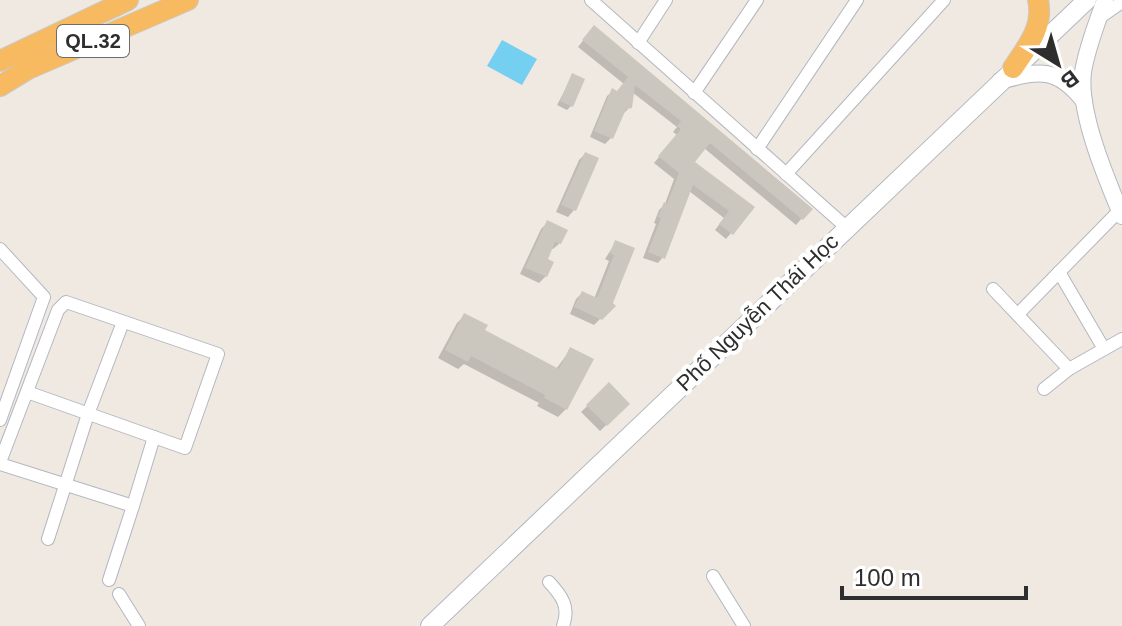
<svg xmlns="http://www.w3.org/2000/svg" width="1122" height="626" font-family="Helvetica,sans-serif">
  <style>
    .water { fill: #75cff0 }
    .shadow { fill: #0003 }
    .building { fill: #cbc7bf }
    .lines { fill: none; stroke-linecap: round; stroke-linejoin: round }
    .minor-casing { stroke: #b4b7c1; stroke-width: 14 }
    .tertiary-casing { stroke: #b4b7c1; stroke-width: 18 }
    .secondary-casing { stroke: #b4b7c1; stroke-width: 20 }
    .trunk-casing { stroke: #c9c9c9; stroke-width: 22 }
    .minor { stroke: #fff; stroke-width: 12 }
    .tertiary { stroke: #fff; stroke-width: 16 }
    .secondary { stroke: #fff; stroke-width: 18 }
    .trunk { stroke: #f8ba60; stroke-width: 20 }
    .labels { text-anchor: middle; stroke-width: 8; stroke-linejoin: round; paint-order: stroke }
    .shield { fill: #fff; stroke: #6d6d6d; stroke-width: 2 }
    .shield-label { font-size: 20px; font-weight: bold; fill: #2e2e2e }
    .street-label { font-size: 22px; fill: #2e2e2e; stroke: #fff }
  </style>
  <rect width="100%" height="100%" fill="#efe9e1"/>
  <path class="water" d="M502,40L537,59L522,85L487,66Z"/>
  <g class="shadow">
    <path d="M589,33L810,209L796,225L704,148L693,162L752,208L726,239L715,230L724,218L689,191L663,257L658,263L643,258L656,224L654,223L659,210L665,204L674,179L654,163L677,135L673,132L677,127L632,92L630,107L624,113L611,138L605,144L590,137L607,96L613,91L617,93L624,84L578,47Z"/>
    <path d="M573,75L571,106L567,110L557,105Z"/>
    <path d="M585,154L596,159L574,210L568,217L556,212L579,160Z"/>
    <path d="M547,223L560,243L553,249L550,248L545,260L546,276L539,283L520,274L541,229Z"/>
    <path d="M616,242L610,303L613,306L594,325L570,314L576,299L582,293L594,299L609,261L605,259Z"/>
    <path d="M465,315L482,331L556,369L571,349L566,409L558,417L537,406L539,403L464,364L458,369L438,358L457,323Z"/>
    <path d="M609,385L628,404L600,431L581,412Z"/>
  </g>
  <g class="building">
    <path d="M594,25L813,209L803,220L710,143L695,162L755,207L733,235L719,224L729,211L693,185L665,259L648,252L661,218L658,217L664,202L667,204L679,173L658,156L681,129L677,126L681,121L635,85L632,108L626,109L613,139L594,131L612,88L617,91L628,77L582,40Z"/>
    <path d="M572,73L585,79L573,107L560,101Z"/>
    <path d="M585,152L599,158L576,211L561,205Z"/>
    <path d="M547,220L568,230L561,244L555,242L548,259L554,262L547,277L525,268Z"/>
    <path d="M615,240L635,248L613,303L616,306L602,320L574,307L582,291L597,298L614,255L610,253Z"/>
    <path d="M464,313L488,325L485,330L559,369L570,347L594,359L567,410L544,398L545,395L471,356L468,362L445,350Z"/>
    <path d="M609,382L630,404L607,426L586,405Z"/>
  </g>
  <g class="lines">
    <g class="minor-casing">
      <g id="minor">
        <path d="M591,0L846,227"/>
        <path d="M1099,18L1122,2"/>
        <path d="M638,43L666,0"/>
        <path d="M694,93L757,0"/>
        <path d="M757,149L857,0"/>
        <path d="M786,174L944,0"/>
        <path d="M0,249L44,297L0,420"/>
        <path d="M1059,272L1104,349"/>
        <path d="M993,289L1069,369"/>
        <path d="M1018,314L1120,210"/>
        <path d="M1044,389L1069,369L1122,339"/>
        <path d="M0,462L58,310L66,302L218,354L185,448L27,392"/>
        <path d="M0,464L133,506L154,437"/>
        <path d="M48,539L88,414L123,322"/>
        <path d="M713,576L744,626"/>
        <path d="M109,580L133,506"/>
        <path d="M549,582C562,596 570,607 563,626"/>
        <path d="M119,594L139,626"/>
      </g>
    </g>
    <g class="tertiary-casing">
      <g id="tertiary">
        <path d="M1105,0C1097,23 1087,47 1083,72C1078,112 1106,178 1122,216"/>
        <path d="M1000,81C1040,70 1057,67 1084,101"/>
      </g>
    </g>
    <g class="secondary-casing">
      <path id="secondary" d="M430,626L1087,0"/>
    </g>
    <g class="trunk-casing">
      <g id="trunk">
        <path d="M0,61L128,0"/>
        <path d="M1013,68C1027,47 1044,27 1038,0"/>
        <path d="M0,86L28,69L188,0"/>
      </g>
    </g>
    <use href="#minor" class="minor"/>
    <use href="#tertiary" class="tertiary"/>
    <use href="#secondary" class="secondary"/>
    <use href="#trunk" class="trunk"/>
  </g>
  <g class="labels">
    <rect class="shield" x="57" y="25" width="72" height="32" rx="6"/>
    <g class="shield-label">
      <text x="93" y="48">QL.32</text>
    </g>
    <g class="street-label">
      <text transform="translate(757 312) rotate(-44)" y="8">Phố Nguyễn Thái Học</text>
    </g>
  </g>
  <g transform="translate(1058 64) rotate(143)" stroke="#ffffff" stroke-width="6" paint-order="stroke">
  <path d="M0-6L14 30L0 20L-14 30Z" fill="#2e2e2e"/>
  <text y="-12" font-size="22" font-weight="bold" text-anchor="middle" fill="#2e2e2e">B</text>
  </g>
  <path d="M842 586v12h184v-12" fill="none" stroke="#2e2e2e" stroke-width="4"/>
  <text x="854" y="586" font-size="24" fill="#2e2e2e" stroke="#ffffff" stroke-width="6" paint-order="stroke">100 m</text>
</svg>
